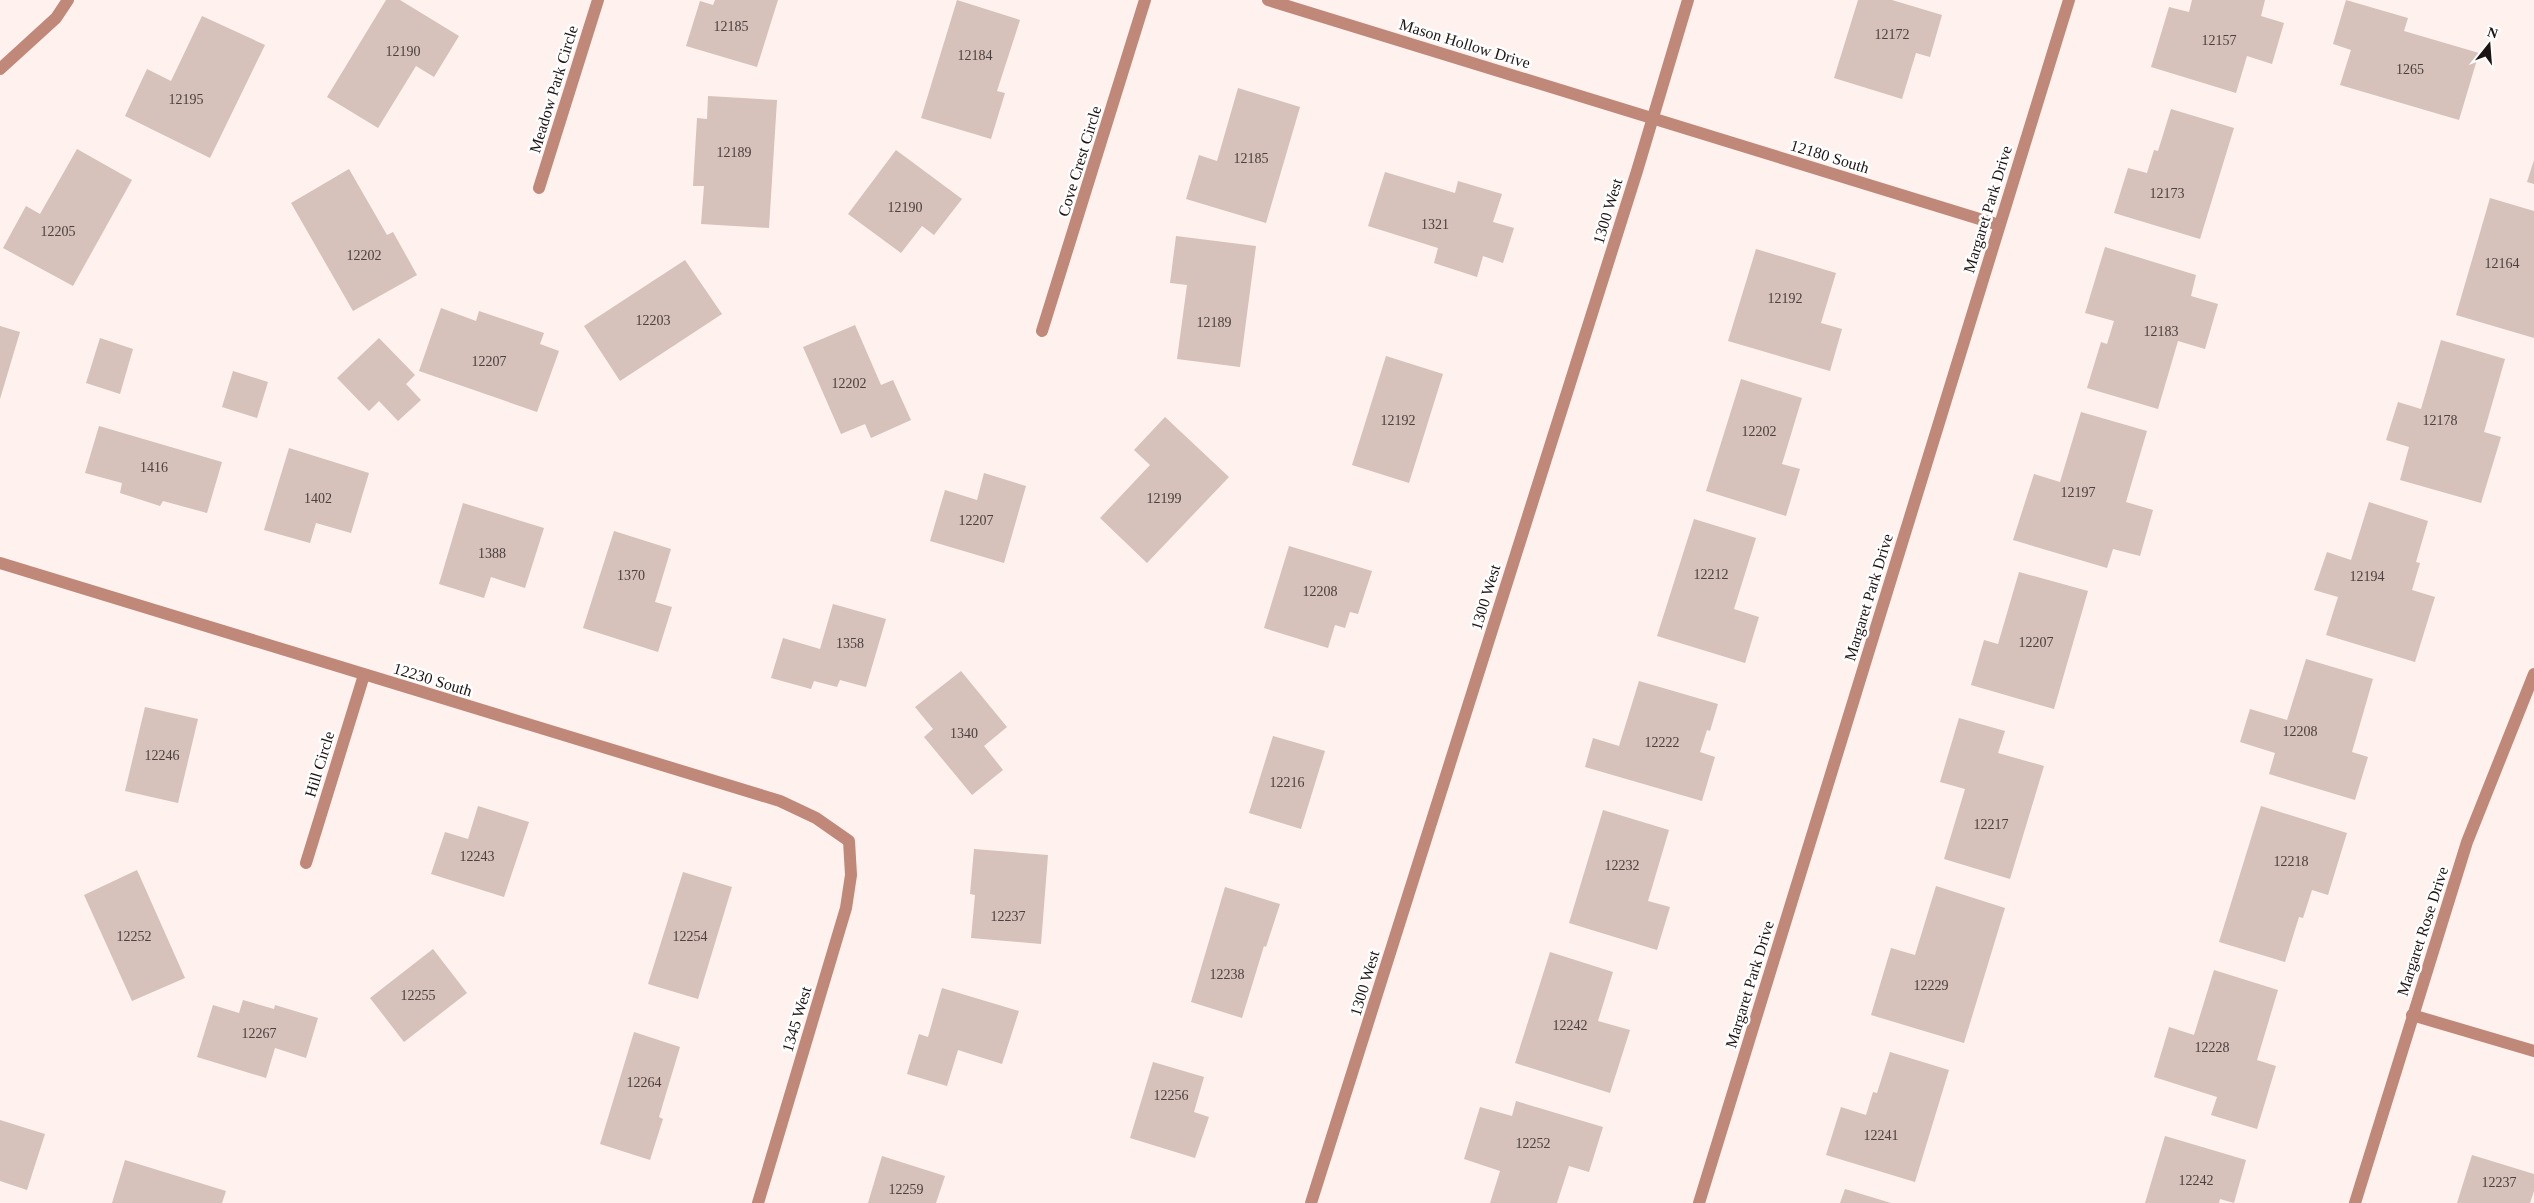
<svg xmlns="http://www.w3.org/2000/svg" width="2534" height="1203" font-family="Georgia,serif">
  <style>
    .building { fill: #d6c1bb }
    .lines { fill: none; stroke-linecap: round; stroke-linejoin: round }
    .minor { stroke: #c08879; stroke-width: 12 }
    .labels { text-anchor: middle; stroke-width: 5; stroke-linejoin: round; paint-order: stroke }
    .number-label { font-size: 14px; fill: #4b403d }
    .street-label { font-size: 16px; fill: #1d1513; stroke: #fff }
  </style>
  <rect width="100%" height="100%" fill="#fff1ee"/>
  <g class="building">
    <path d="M386,0H400L459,36L434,77L416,66L378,128L327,97Z"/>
    <path d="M715,0H778L757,67L686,46L700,1L713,5Z"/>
    <path d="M957,0L1020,20L997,91L1005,93L991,139L921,118Z"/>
    <path d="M1858,0H1892L1942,15L1930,57L1916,53L1902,99L1834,78Z"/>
    <path d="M2192,0H2265L2261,16L2284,23L2272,64L2247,56L2236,93L2151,67L2169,7L2189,12Z"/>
    <path d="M2346,0L2408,18L2404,31L2479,53L2459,120L2340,85L2351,50L2333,44Z"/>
    <path d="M202,16L265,45L210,158L125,116L147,69L171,81Z"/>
    <path d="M1238,88L1300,107L1266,223L1186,199L1199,155L1217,161Z"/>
    <path d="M708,96L777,100L769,228L701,224L704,186H693L697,118L707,119Z"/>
    <path d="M2171,109L2234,128L2200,239L2114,213L2128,168L2147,173L2154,150L2158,151Z"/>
    <path d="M77,149L132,180L73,286L3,248L26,206L40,214Z"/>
    <path d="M896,150L962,199L934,235L922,226L901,253L848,214Z"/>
    <path d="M2534,160V184L2527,182Z"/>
    <path d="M349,169L387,235L393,232L417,275L353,311L291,203Z"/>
    <path d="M1385,172L1455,193L1458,181L1502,194L1493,222L1514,228L1503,263L1483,256L1477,277L1434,263L1438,248L1368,226Z"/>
    <path d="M2490,198L2534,211V338L2456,315Z"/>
    <path d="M1176,236L1256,246L1240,367L1177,359L1187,285L1170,283Z"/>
    <path d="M2105,247L2196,275L2191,296L2218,304L2205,349L2178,341L2158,409L2087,388L2101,342L2107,344L2114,321L2085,313Z"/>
    <path d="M1756,249L1836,273L1821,323L1842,329L1830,371L1728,341Z"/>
    <path d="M685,260L722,314L620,381L584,326Z"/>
    <path d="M441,308L476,321L479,311L544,333L540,344L559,351L537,412L419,371Z"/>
    <path d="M855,325L881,385L893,380L911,420L871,438L865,424L841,434L803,347Z"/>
    <path d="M0,326L20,332L0,399Z"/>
    <path d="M100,338L133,349L120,394L86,383Z"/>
    <path d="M379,338L415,375L406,384L421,400L398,421L379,401L369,411L337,378Z"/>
    <path d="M2441,340L2505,359L2484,432L2501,437L2481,503L2400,480L2409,447L2386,440L2398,402L2421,409Z"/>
    <path d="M1386,356L1443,374L1409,483L1352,465Z"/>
    <path d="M233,371L268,382L257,418L222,407Z"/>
    <path d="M1741,379L1802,398L1782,464L1800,469L1786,516L1706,491Z"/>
    <path d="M2081,412L2147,431L2126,502L2153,510L2140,556L2113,549L2107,568L2013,540L2034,474L2060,482Z"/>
    <path d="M1165,417L1229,477L1147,563L1100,518L1150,465L1134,450Z"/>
    <path d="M99,426L222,462L207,513L163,501L160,506L120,493L122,483L85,473Z"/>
    <path d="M289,448L369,473L351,533L316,523L310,543L264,530Z"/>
    <path d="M984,473L1026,486L1004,563L930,541L945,490L977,500Z"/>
    <path d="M2369,502L2428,521L2416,562L2420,563L2412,590L2435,597L2415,662L2326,635L2338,597L2314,590L2327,552L2351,560Z"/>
    <path d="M463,503L544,528L525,588L491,577L484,598L439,584Z"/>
    <path d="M1694,519L1756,538L1734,609L1759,617L1745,663L1657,636Z"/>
    <path d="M614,531L671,549L655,602L672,607L658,652L583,628Z"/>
    <path d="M1289,546L1372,571L1358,614L1350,612L1345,628L1335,625L1328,648L1264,628Z"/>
    <path d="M2019,572L2088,591L2054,709L1971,685L1984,640L1998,644Z"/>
    <path d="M833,604L886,619L866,687L840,680L837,687L814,681L811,689L771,678L783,638L820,649Z"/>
    <path d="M2306,659L2373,679L2352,752L2368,757L2355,800L2269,774L2275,753L2240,742L2250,709L2287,720Z"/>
    <path d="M961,671L1007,727L984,746L1003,770L972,795L924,737L933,729L915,707Z"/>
    <path d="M1639,681L1718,704L1710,731L1707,730L1700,752L1715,757L1702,801L1585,767L1593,738L1619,746Z"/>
    <path d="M145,707L198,719L178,803L125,791Z"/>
    <path d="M1959,718L2005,731L1998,753L2044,766L2010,879L1944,859L1965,789L1940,782Z"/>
    <path d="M1273,736L1325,751L1301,829L1249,813Z"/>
    <path d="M478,806L529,822L504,897L431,874L445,832L468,839Z"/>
    <path d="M2261,806L2347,833L2328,895L2312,890L2303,918L2299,917L2285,962L2219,942Z"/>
    <path d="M1603,810L1669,830L1648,901L1670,907L1657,950L1569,923Z"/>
    <path d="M974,849L1048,855L1041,944L971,938L975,895L970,894Z"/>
    <path d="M137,870L185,978L132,1001L84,895Z"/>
    <path d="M683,872L732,887L698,999L648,984Z"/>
    <path d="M1936,886L2005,908L1964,1043L1871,1015L1891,948L1915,955Z"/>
    <path d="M1225,887L1280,904L1266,947L1264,946L1242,1018L1191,1002Z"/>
    <path d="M433,949L467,993L404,1042L370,998Z"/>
    <path d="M1550,952L1613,972L1598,1021L1630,1030L1610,1093L1515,1063Z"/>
    <path d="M2214,970L2278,990L2257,1060L2276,1066L2257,1129L2211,1115L2217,1097L2154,1077L2169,1027L2194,1035Z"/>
    <path d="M942,988L1019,1011L1002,1064L958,1050L947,1086L907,1074L919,1034L928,1037Z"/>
    <path d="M243,1000L274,1009L275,1005L318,1018L306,1058L275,1048L266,1078L197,1057L213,1005L239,1013Z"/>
    <path d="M634,1032L680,1047L659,1117L663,1119L650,1160L600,1144Z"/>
    <path d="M1890,1052L1949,1070L1915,1182L1826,1155L1841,1107L1866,1115L1873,1092L1877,1093Z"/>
    <path d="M1153,1062L1204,1077L1194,1112L1209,1117L1195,1158L1130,1138Z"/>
    <path d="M1516,1101L1603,1127L1589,1172L1569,1166L1557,1203H1490L1500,1171L1464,1159L1480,1107L1512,1116Z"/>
    <path d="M0,1120L45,1134L27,1190L0,1181Z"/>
    <path d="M2165,1136L2246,1160L2234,1203L2220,1199L2219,1203H2145Z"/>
    <path d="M2472,1155L2534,1174V1191L2530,1203H2457Z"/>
    <path d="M882,1156L945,1176L936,1203H868Z"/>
    <path d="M125,1160L226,1191L222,1203H112Z"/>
    <path d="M1845,1189L1891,1203H1840Z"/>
  </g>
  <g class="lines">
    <g class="minor">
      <path d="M1268,0L1999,225"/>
      <path d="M0,69L56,18L68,0"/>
      <path d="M539,188L598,0"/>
      <path d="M1042,331L1145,0"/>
      <path d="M0,563L780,801L816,818L849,841L851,875L846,908L758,1203"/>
      <path d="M306,863L364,675"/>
      <path d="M2412,1015L2534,1051"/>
      <path d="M1311,1203L1637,171L1688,0"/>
      <path d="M1699,1203L2069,0"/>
      <path d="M2355,1203L2467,842L2534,674"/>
    </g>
  </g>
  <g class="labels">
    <g class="number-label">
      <text x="731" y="31">12185</text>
      <text x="1892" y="39">12172</text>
      <text x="2219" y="45">12157</text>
      <text x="403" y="56">12190</text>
      <text x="975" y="60">12184</text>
      <text x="2410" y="74">1265</text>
      <text x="186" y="104">12195</text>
      <text x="734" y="157">12189</text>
      <text x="1251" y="163">12185</text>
      <text x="2167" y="198">12173</text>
      <text x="905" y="212">12190</text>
      <text x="1435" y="229">1321</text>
      <text x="58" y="236">12205</text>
      <text x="364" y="260">12202</text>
      <text x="2502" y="268">12164</text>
      <text x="1785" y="303">12192</text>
      <text x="653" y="325">12203</text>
      <text x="1214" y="327">12189</text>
      <text x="2161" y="336">12183</text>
      <text x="489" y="366">12207</text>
      <text x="849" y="388">12202</text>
      <text x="1398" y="425">12192</text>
      <text x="2440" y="425">12178</text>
      <text x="1759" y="436">12202</text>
      <text x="154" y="472">1416</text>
      <text x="2078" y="497">12197</text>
      <text x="318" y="503">1402</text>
      <text x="1164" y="503">12199</text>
      <text x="976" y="525">12207</text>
      <text x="492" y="558">1388</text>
      <text x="1711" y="579">12212</text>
      <text x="631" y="580">1370</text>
      <text x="2367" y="581">12194</text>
      <text x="1320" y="596">12208</text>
      <text x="2036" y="647">12207</text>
      <text x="850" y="648">1358</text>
      <text x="2300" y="736">12208</text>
      <text x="964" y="738">1340</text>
      <text x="1662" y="747">12222</text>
      <text x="162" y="760">12246</text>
      <text x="1287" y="787">12216</text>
      <text x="1991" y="829">12217</text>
      <text x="477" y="861">12243</text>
      <text x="2291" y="866">12218</text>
      <text x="1622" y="870">12232</text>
      <text x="1008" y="921">12237</text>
      <text x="134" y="941">12252</text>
      <text x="690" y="941">12254</text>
      <text x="1227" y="979">12238</text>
      <text x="1931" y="990">12229</text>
      <text x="418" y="1000">12255</text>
      <text x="1570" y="1030">12242</text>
      <text x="259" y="1038">12267</text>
      <text x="2212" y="1052">12228</text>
      <text x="644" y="1087">12264</text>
      <text x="1171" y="1100">12256</text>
      <text x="1881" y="1140">12241</text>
      <text x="1533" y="1148">12252</text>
      <text x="2196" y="1185">12242</text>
      <text x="2499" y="1187">12237</text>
      <text x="906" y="1194">12259</text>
    </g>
    <g class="street-label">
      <text transform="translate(1465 43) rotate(17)" y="6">Mason Hollow Drive</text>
      <text transform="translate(553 89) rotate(-73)" y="6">Meadow Park Circle</text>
      <text transform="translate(1830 156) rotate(17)" y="6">12180 South</text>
      <text transform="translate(1079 161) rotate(-73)" y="6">Cove Crest Circle</text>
      <text transform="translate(1987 209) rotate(-73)" y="6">Margaret Park Drive</text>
      <text transform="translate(1607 211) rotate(-73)" y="6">1300 West</text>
      <text transform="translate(1485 597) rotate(-73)" y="6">1300 West</text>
      <text transform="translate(1868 597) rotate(-73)" y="6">Margaret Park Drive</text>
      <text transform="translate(433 679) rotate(17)" y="6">12230 South</text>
      <text transform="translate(319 764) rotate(-73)" y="6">Hill Circle</text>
      <text transform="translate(2422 931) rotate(-72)" y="6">Margaret Rose Drive</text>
      <text transform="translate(1364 983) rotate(-73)" y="6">1300 West</text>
      <text transform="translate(1749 984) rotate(-73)" y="6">Margaret Park Drive</text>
      <text transform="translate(796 1019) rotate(-73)" y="6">1345 West</text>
    </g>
  </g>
  <g transform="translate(2489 45) rotate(17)" stroke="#ffffff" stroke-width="4" paint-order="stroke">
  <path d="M0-4L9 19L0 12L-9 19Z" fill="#1d1513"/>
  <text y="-8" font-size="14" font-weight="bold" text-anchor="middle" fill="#1d1513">N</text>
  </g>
</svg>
